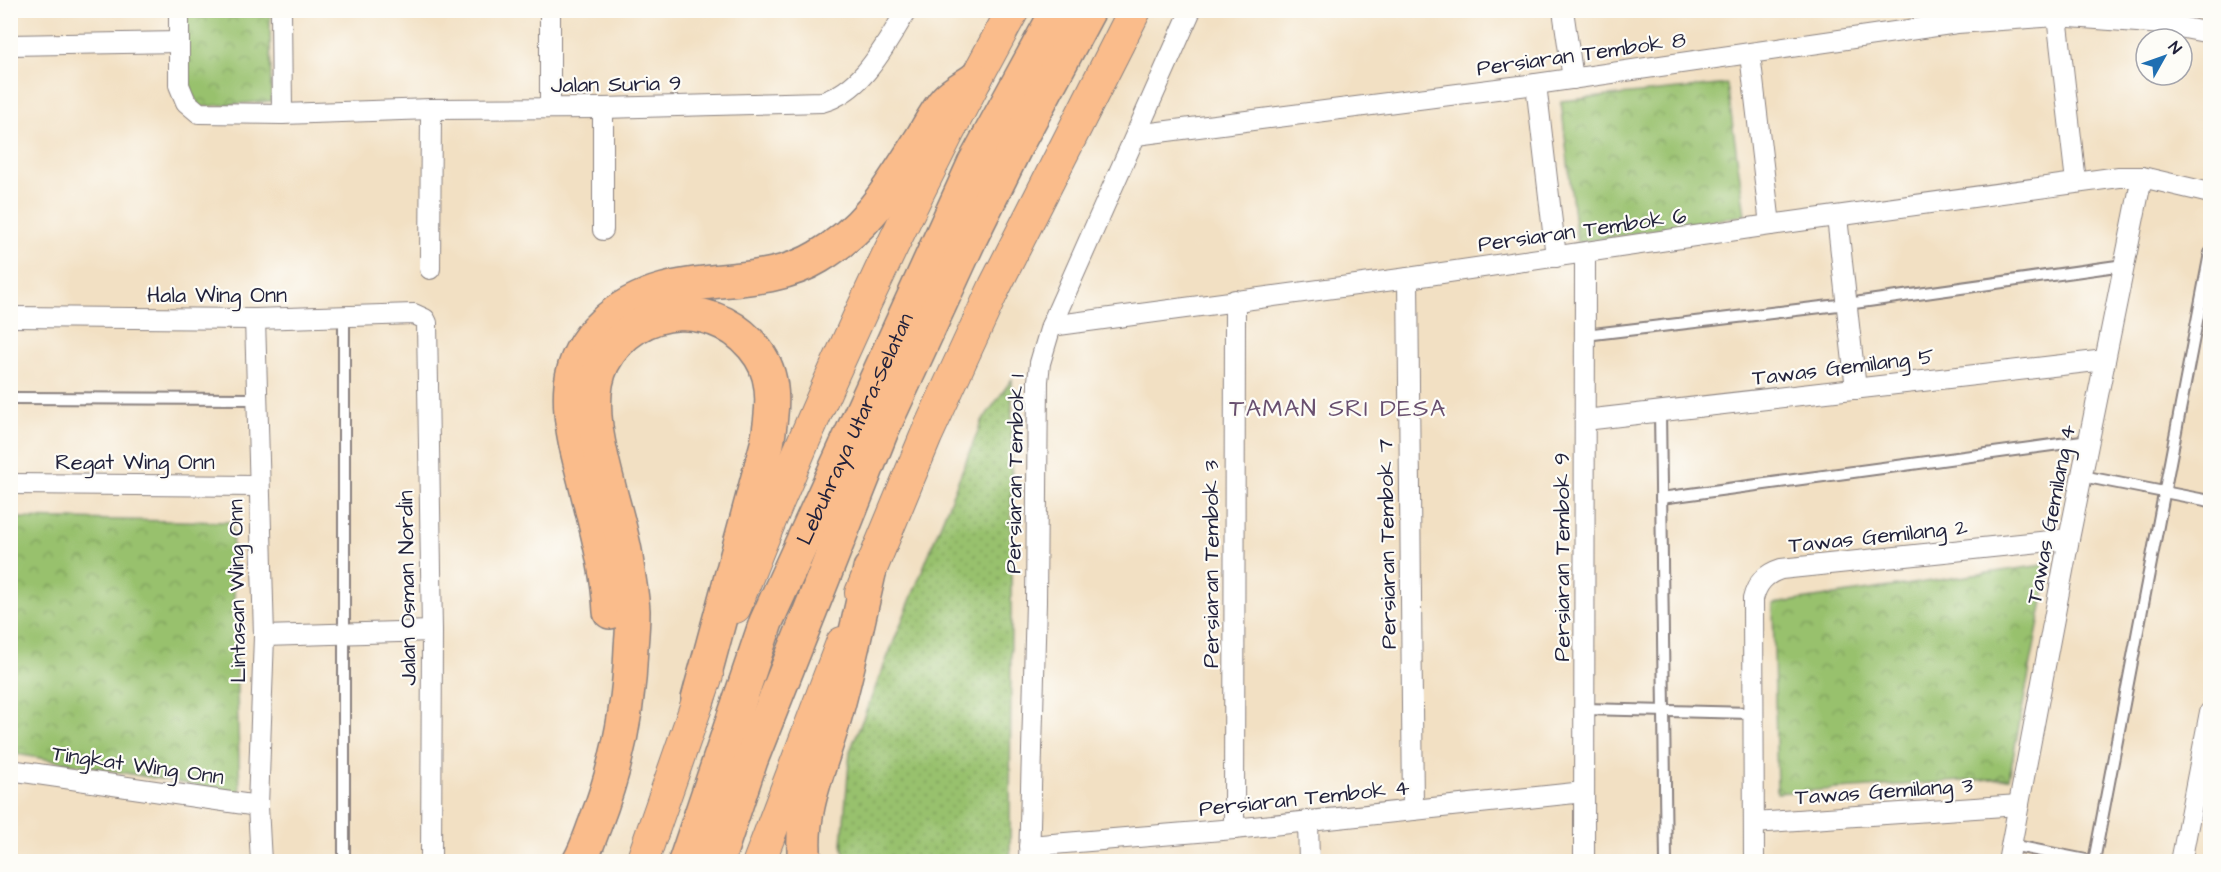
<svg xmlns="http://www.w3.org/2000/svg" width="2221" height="872" font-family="'Architects Daughter',sans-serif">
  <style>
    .grass { fill: url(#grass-dots); stroke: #5d7254; stroke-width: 1.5 }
    .park { fill: url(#park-crowns); stroke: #5d7254; stroke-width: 1.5 }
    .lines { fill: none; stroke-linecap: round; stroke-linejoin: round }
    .lane-casing { stroke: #8a817f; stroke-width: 14 }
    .street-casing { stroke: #8a817f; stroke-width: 22 }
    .primary-casing { stroke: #8a817f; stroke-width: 34 }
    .highway-casing { stroke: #8a817f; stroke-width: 36 }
    .lane { stroke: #fff; stroke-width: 10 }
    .street { stroke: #fff; stroke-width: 20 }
    .primary { stroke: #fabc8b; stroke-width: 32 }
    .highway { stroke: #fabc8b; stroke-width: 33 }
    .labels { text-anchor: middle; stroke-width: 4.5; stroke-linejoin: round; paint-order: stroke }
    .street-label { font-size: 22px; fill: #22223b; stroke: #fdfcf7 }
    .neighbourhood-label { font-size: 24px; letter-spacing: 1.5px; fill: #69506f; stroke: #fdfcf7 }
  </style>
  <defs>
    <pattern id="grass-dots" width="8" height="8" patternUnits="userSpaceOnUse" patternTransform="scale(1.5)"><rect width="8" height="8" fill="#98c16d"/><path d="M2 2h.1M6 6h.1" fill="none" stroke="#7c9c5b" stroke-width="1.8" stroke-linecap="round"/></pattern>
    <pattern id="park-crowns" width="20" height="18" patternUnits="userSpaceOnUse" patternTransform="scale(1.5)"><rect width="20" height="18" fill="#98c16d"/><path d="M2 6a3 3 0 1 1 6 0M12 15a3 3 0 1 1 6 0" fill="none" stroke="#7c9c5b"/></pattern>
  </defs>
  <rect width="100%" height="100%" fill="#fdfcf7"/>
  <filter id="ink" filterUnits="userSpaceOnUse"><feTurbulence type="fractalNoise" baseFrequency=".0167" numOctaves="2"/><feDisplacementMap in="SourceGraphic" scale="12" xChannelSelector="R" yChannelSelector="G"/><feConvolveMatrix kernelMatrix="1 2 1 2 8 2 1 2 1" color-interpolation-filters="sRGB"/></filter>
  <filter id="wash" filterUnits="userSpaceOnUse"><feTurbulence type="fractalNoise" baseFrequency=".008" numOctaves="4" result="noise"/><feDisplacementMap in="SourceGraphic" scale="24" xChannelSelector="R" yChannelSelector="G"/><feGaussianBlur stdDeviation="1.35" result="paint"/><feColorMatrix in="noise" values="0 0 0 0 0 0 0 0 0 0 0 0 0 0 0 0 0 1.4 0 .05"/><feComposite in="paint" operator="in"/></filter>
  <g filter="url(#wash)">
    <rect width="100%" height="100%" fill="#f2e0c3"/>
    <path class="grass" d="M1012,379L1010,861H846L842,844L850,751L982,421Z"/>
    <g class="park">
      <path d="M183,11H270L271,101L200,107L183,80Z"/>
      <path d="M1727,84L1745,215L1577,243L1561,101Z"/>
      <path d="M11,518L232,522L240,793L11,753Z"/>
      <path d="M2050,564L2009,778L1777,793L1773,604Z"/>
    </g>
  </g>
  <g filter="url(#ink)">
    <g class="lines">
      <g class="lane-casing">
        <g id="lane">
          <path d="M344,317V862"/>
          <path d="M1585,335L1847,304L2124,265"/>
          <path d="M10,398L257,399"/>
          <path d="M1660,411L1666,862"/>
          <path d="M2082,476L2210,501"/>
          <path d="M1661,498L2089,440"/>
          <path d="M1584,709L1752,713"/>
          <path d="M2011,845L2096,862"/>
          <path d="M2094,861L2210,253"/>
        </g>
      </g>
      <g class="street-casing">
        <g id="street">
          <path d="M179,10V85L186,102L199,113L282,114L431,109L603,108L822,102C864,90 885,45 907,10"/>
          <path d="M281,10L282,114"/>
          <path d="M1563,10L1573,79"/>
          <path d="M2057,16L2076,182"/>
          <path d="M10,45L179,42"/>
          <path d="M1750,54L1770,225"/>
          <path d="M1536,84L1556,257"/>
          <path d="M550,107V10"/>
          <path d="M603,108V230"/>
          <path d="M1136,135L1536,84L1957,23L2057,16L2164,24L2210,33"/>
          <path d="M1837,217L1856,389"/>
          <path d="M430,269L431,109"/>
          <path d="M1408,278L1413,810"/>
          <path d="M10,317L255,319L414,314L425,319L427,323L432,631L431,862"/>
          <path d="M255,319L264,636L258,806L261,862"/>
          <path d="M1051,326L1408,278L1770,225L2119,177H2142L2210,193"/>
          <path d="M1585,420L2105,360"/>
          <path d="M10,484L259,486"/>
          <path d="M264,636L432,631"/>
          <path d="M10,770L258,806"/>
          <path d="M1308,821L1309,862"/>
          <path d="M1754,823L2019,805"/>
          <path d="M1234,829L1235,300"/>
          <path d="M1029,846L1234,829L1584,792"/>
          <path d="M1029,862L1036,602L1038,381L1040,363L1051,326L1191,10"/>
          <path d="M1584,862L1585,253"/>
          <path d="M1754,862L1753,599C1757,583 1765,574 1781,569L2069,539"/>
          <path d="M2008,862L2069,539L2142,177"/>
          <path d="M2181,862L2210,712"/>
        </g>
      </g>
      <g class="primary-casing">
        <g id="primary">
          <path d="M861,593L926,436L995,286L1135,10"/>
          <path d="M735,607C816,403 907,203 1013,10"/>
          <path d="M642,862L707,675"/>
          <path d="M759,862L842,643"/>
        </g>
      </g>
      <g class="highway-casing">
        <g id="highway">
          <path d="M610,612C608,567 594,521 584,478C576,448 568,416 571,384C577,335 620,302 664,290C715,276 772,285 818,257C870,226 890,187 921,139C929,126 936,111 946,100C953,92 966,86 975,79"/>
          <path d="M579,862C586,850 590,837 595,824C617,767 629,708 631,648C632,636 633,623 633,611C632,593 628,575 626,557C618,503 577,413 603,363C636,300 721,297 760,356C777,382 772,415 767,444L698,699"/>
          <path id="s1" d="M685,862L766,622L974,164L1058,10"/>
          <path d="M717,862L751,760L882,430L969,241L1016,146L1089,10"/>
          <path d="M805,862C798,809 823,762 836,713C849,666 859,617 870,569"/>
        </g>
      </g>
      <use href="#lane" class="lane"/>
      <use href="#street" class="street"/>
      <use href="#primary" class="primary"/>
      <use href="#highway" class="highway"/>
    </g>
  </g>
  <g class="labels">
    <g class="street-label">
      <text transform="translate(1581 53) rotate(-8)" y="8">Persiaran Tembok 8</text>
      <text transform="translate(616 83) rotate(-1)" y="8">Jalan Suria 9</text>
      <text transform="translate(1582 229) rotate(-8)" y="8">Persiaran Tembok 6</text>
      <text x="217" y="302">Hala Wing Onn</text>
      <text transform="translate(1843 366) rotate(-7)" y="8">Tawas Gemilang 5</text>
      <text dy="8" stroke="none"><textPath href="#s1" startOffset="466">Lebuhraya Utara–Selatan</textPath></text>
      <text x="135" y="469">Regat Wing Onn</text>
      <text transform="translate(1014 474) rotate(-89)" y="8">Persiaran Tembok 1</text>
      <text transform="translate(2050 514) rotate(-79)" y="8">Tawas Gemilang 4</text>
      <text transform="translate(1878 535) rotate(-6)" y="8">Tawas Gemilang 2</text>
      <text transform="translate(1386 544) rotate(-91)" y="8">Persiaran Tembok 7</text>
      <text transform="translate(1561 557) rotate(-90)" y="8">Persiaran Tembok 9</text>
      <text transform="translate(1210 564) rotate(-90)" y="8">Persiaran Tembok 3</text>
      <text transform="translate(406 588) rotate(-91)" y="8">Jalan Osman Nordin</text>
      <text transform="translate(236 591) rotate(-91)" y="8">Lintasan Wing Onn</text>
      <text transform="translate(138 764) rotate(8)" y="8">Tingkat Wing Onn</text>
      <text transform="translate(1884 790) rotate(-4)" y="8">Tawas Gemilang 3</text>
      <text transform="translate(1304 797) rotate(-6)" y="8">Persiaran Tembok 4</text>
    </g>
    <g class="neighbourhood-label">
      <text x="1338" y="416">TAMAN SRI DESA</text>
    </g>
  </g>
  <rect width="2221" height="872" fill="none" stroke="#fdfcf7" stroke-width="36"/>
  <g transform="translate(2164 57) rotate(50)"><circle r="28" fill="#fdfcf7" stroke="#a5a5ac" stroke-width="1.5"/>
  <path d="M0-4.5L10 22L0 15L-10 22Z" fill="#1f6fb2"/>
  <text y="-9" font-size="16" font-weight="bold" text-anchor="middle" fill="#22223b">N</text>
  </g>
</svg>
